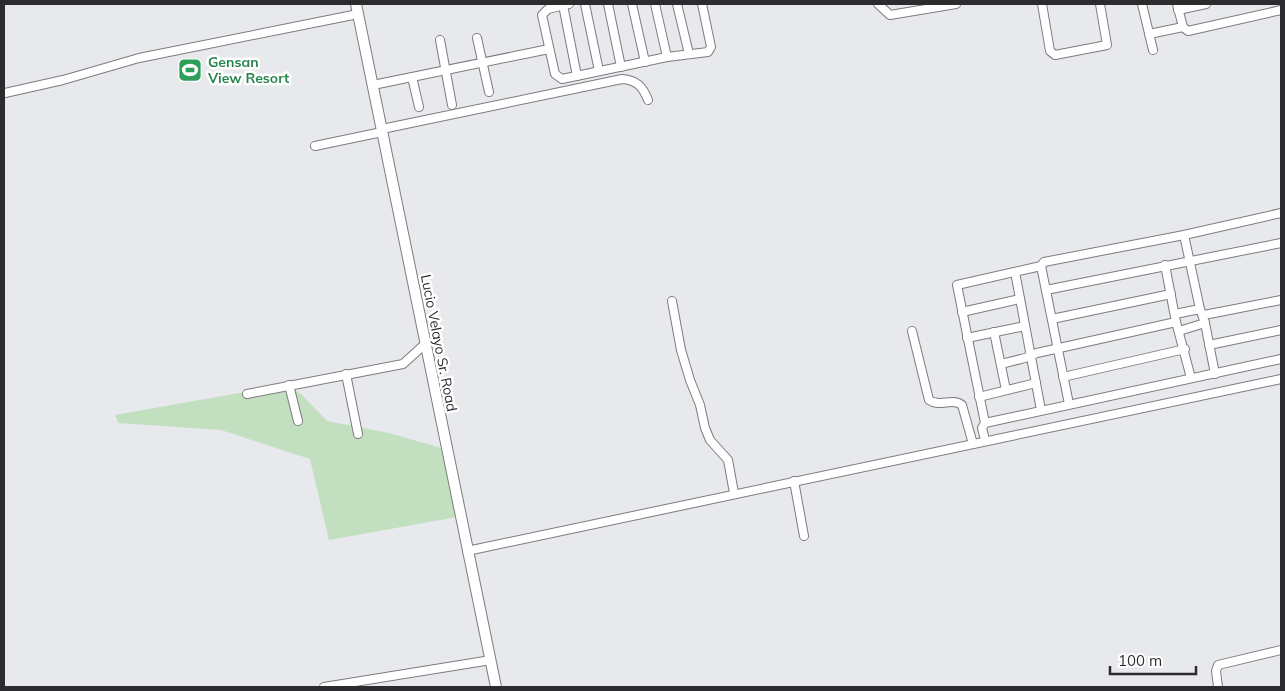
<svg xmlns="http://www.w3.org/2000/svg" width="1285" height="691" font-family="Mulish,sans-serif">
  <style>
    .green { fill: #c2dfbf }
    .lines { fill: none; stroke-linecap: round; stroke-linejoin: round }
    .minor-casing { stroke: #7b7c80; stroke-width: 10 }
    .major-casing { stroke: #7b7c80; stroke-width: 12 }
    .minor { stroke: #fff; stroke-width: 8 }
    .major { stroke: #fff; stroke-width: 10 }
    .labels { text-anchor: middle; stroke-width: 5; stroke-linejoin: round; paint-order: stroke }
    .leisure-label { font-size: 14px; font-weight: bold; fill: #27864d; stroke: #fff; text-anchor: start }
    .street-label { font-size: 14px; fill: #2c2c2e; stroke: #fff }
  </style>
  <rect width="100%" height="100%" fill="#e8e9ed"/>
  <path class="green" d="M285,385L301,394L327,421L389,433L441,448L457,517L329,540L310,459L221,430L118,423L115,415Z"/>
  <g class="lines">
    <g class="minor-casing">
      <g id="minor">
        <path d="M569,4L548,9L542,15L555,74L562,79L667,57L708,52L711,47L702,4"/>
        <path d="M585,4L599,71"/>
        <path d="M608,4L621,67"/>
        <path d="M632,4L645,62"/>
        <path d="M655,4L667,57"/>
        <path d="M677,4L689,54"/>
        <path d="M878,4L890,15L956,4"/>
        <path d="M1042,4L1050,51L1055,55L1107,45L1100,4"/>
        <path d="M1142,4L1153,50"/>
        <path d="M1177,4L1183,27L1188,31L1281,10"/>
        <path d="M563,5L577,76"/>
        <path d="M1178,10L1206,4"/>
        <path d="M1149,34L1183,27"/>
        <path d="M477,38L489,92"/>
        <path d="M440,40L452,105"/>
        <path d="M412,77L419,107"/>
        <path d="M373,85L549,49"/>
        <path d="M5,93L63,80L139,58L358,14"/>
        <path d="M382,129L622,79C637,80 643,87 648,100"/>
        <path d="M315,146L382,132"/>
        <path d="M1184,235L1281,213"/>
        <path d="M1165,265L1176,322L1191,378"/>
        <path d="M1041,266L1069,404"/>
        <path d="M1015,272L1041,410"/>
        <path d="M1046,290L1281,243"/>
        <path d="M672,301L681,350L690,380L700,405L705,428L710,440L728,460L734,493"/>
        <path d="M962,312L1020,299"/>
        <path d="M1175,314L1200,309L1205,323L1179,331"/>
        <path d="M1204,315L1281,300"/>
        <path d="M1052,319L1171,294"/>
        <path d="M1205,323L1215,374"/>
        <path d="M912,331L929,400C940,408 952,397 962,405L973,444"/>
        <path d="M994,332L1006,390"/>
        <path d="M967,338L1025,326"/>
        <path d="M1209,345L1281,330"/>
        <path d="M1001,364L1025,358L1037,353L1176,322"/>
        <path d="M346,374L358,434"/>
        <path d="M1063,377L1185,349"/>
        <path d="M289,385L298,421"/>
        <path d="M247,394L403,364L425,344"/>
        <path d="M979,397L1036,383"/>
        <path d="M985,423L1281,359"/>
        <path d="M984,436L982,428L985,423L957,285L1041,266L1044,262L1184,235L1200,309"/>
        <path d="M794,481L804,536"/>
        <path d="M467,551L1281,379"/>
        <path d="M324,687L491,660"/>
        <path d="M1218,687L1216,671L1218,665L1281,650"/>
      </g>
    </g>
    <g class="major-casing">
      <path id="major" d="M356,4L496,687"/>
    </g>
    <use href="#minor" class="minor"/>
    <use href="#major" class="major"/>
  </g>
  <defs>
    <g id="stadium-square" transform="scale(1.25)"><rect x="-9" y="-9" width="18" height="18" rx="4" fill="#2e9e5b" stroke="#fff"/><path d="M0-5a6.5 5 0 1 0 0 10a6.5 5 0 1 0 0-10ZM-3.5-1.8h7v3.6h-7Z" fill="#fff"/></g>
  </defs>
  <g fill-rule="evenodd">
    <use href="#stadium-square" x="190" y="70"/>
  </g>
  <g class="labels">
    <g class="leisure-label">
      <text x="208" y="67">Gensan<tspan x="208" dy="16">View Resort</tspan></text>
    </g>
    <g class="street-label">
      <text transform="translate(439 343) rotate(79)" y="5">Lucio Velayo Sr. Road</text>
    </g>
  </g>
  <rect width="1285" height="691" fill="none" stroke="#2c2c2e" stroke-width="10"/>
  <path d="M1110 666v8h86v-8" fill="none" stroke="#2c2c2e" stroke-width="2.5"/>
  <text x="1118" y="666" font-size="15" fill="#2c2c2e" stroke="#ffffff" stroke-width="4" paint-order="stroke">100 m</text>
</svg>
